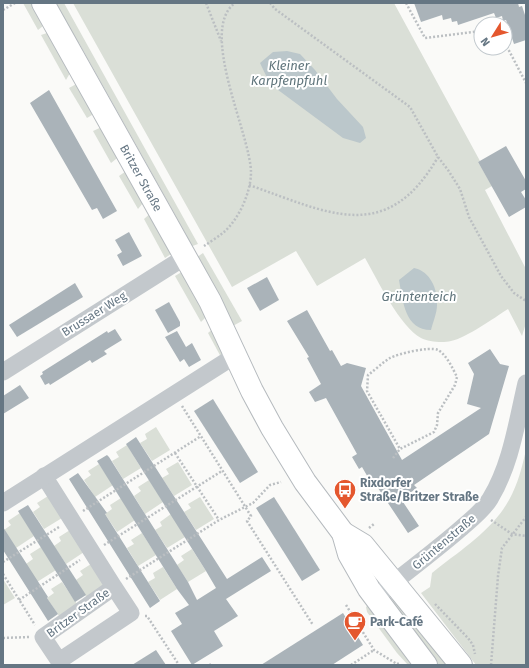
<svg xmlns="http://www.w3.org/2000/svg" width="529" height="668" font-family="'Fira Sans',sans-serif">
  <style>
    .green { fill: #dadfd7 }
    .water { fill: #bbc7cb }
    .building { fill: #aab3b9 }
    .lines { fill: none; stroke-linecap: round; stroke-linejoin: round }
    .major-casing { stroke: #b5babe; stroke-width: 24 }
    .path { stroke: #bbbfc2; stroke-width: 2.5; stroke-dasharray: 2 2; stroke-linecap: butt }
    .minor { stroke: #c3c8cc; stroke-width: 17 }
    .major { stroke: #fff; stroke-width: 22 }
    .labels { text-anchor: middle; stroke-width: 4; stroke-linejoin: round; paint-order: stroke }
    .street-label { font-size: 12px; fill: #657683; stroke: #fff }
    .poi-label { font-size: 12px; font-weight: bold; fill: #657683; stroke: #fff; text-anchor: start }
    .water-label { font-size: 13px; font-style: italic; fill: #60757c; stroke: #fff }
  </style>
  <rect width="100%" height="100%" fill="#fafaf8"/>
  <g class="green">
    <path d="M23,3H36L37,5L33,8L43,26L38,30Z"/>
    <path d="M50,3H64L198,244L187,248L183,239L187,236L79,43L74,45Z"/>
    <path d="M73,3H394L480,161L478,162L492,186L485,190L526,269V323L522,336L508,309C494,318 466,338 451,341C443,343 429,342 421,338C400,327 377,279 365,258L317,286L296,251L232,287Z"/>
    <path d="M47,33L70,73L66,80L41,35Z"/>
    <path d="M80,82L97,112L87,118L69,88Z"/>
    <path d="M104,126L121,155L111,163L93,131Z"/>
    <path d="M129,169L127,176L143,203L138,209L119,176Z"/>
    <path d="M152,212L174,252L165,258L144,219Z"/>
    <path d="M203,253L242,321L229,328L193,260Z"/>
    <path d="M185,270L209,314L201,322L175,276Z"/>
    <path d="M215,327L228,353L222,359L208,333Z"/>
    <path d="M156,427L170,450L152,461L140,443L147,439L145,434Z"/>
    <path d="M127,445L141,468L123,479L112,461L119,457L116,452Z"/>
    <path d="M526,450V665H476L421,593L430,587L432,573C459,551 492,531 509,500C518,484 522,467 526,450Z"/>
    <path d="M178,462L192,485L174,496L162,478L169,474L166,469Z"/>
    <path d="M99,464L113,485L95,497L84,480L91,475L88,471Z"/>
    <path d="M149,480L163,502L145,514L134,496L141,491L138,487Z"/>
    <path d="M48,496L62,518L44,529L33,512L40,507L37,503Z"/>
    <path d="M200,497L214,519L196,530L184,512L191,508L188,504Z"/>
    <path d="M121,498L135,520L117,532L105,514L112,509L110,505Z"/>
    <path d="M20,513L34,536L16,548L4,530L11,525L8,521Z"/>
    <path d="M171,514L185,537L167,548L155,530L162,526L160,522Z"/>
    <path d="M70,530L84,552L66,564L54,546L61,541L59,537Z"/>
    <path d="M142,533L156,555L138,566L127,548L134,544L131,540Z"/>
    <path d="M41,547L56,570L37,582L26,564L33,559L30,554Z"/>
    <path d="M192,549L206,571L188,582L177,565L184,560L181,556Z"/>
    <path d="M91,564L105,586L87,598L76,580L83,575L80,571Z"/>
    <path d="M163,567L177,589L160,600L148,582L155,578L153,573Z"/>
    <path d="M3,579L15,598L3,605Z"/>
    <path d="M62,582L77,604L59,616L47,598L54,593L51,589Z"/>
    <path d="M391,595L452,665H437L396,611Z"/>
    <path d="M369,604L413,665H408L397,653L367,612L366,607Z"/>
  </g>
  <g class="water">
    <path d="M287,51L300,54L315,70L337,99L363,127L366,138L360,143L343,138L270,84L260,63L273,52Z"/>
    <path d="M414,268C430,271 438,289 437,305C437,313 433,322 431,330C405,330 403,302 399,280Z"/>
  </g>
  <g class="building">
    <path d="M414,3H518L519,7L522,6L526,18V40L514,44L506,20L503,21L502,16L496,18L494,13L458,25L457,21L452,22L451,18L443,20L442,15L421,22Z"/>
    <path d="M49,90L117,211L103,219L97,208L92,210L30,103Z"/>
    <path d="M506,146L526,181V189L521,192L526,200V207L509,217L478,162Z"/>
    <path d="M129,232L142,256L123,266L117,255L122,252L115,240Z"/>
    <path d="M267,277L279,300L260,311L247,288Z"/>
    <path d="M75,283L83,297L17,337L9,325Z"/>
    <path d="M169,302L180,322V326L168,333L155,310Z"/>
    <path d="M307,310L330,351L332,350L341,366L347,363L366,368L361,386L402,460L481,408L467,404L474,374L468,363L490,349L500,364L509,366L489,434L414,485L417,488L401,499L419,526L408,533L376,485L373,486L362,467L359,469L352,457L357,454L326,398L315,402L309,392L321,384L307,358L309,357L287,321Z"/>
    <path d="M115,329L122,340L104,351L107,354L92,363L90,360L50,385L49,383L45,385L40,376L43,374L42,372L107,331L108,333Z"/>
    <path d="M177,331L186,347L192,343L201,360L189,367L184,359L180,362L165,337Z"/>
    <path d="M20,385L29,398L3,414V396Z"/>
    <path d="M213,399L258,472L240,483L194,411Z"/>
    <path d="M136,437L227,579L262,557L271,571L226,599L238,616L214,631L223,646L192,665L171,631L182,624L175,613L189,605L177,589L97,461L107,455L109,457L188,582L197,600L216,588L206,571L126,444Z"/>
    <path d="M78,473L107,513L105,514L160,601L150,608L69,479Z"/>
    <path d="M274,497L320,570L302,581L256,508Z"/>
    <path d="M28,505L86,595L75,602L18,511Z"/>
    <path d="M3,527L48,597L47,598L58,614L48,621L3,550Z"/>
    <path d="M343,613L363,645L332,665H261Z"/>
    <path d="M156,650L166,665H132Z"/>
  </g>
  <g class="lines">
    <g class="major-casing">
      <g id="major">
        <path d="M43,3L210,301L252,391L272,428L305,482L343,533L349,554L369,589L426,665"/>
        <path d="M343,533L363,545L461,665"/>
      </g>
    </g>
    <g class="path">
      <path d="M206,3L221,41"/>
      <path d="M270,3L275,9L410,107L438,157L448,170L460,189L469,217L501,276L514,293L526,301"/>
      <path d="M406,3L425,38L481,31"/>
      <path d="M3,10L15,3"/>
      <path d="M505,26H506"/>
      <path d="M505,43L526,83"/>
      <path d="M249,185C327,212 386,247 438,157"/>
      <path d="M204,246C210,242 218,237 224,232C239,219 251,192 251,172C250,133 198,30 235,3"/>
      <path d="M182,406L251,516L247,521L313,625"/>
      <path d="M175,453L219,520"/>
      <path d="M393,458L400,449L434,432L437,425L438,413L455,385L457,377C453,369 446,354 438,350C430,346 397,354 390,358C382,363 375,370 368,375L367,391L400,449"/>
      <path d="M83,511L201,436"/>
      <path d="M491,520L512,534L526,536"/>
      <path d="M369,528L374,524"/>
      <path d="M104,545L222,471"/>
      <path d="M3,562L59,527"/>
      <path d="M3,574L35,625"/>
      <path d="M126,579L219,520L253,503L270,485L281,482"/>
      <path d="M19,600L80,560"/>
      <path d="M435,604L468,638L473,645L475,654"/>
      <path d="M346,605L374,650L397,664L400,663"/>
      <path d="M145,616H147L179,665"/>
      <path d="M3,638L29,637"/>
      <path d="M210,665L211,664"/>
      <path d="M351,665L374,650"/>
      <path d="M491,665L498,576L502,548L526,517"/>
    </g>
    <g class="minor">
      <path d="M3,372L185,257"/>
      <path d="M44,476L114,587L43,637L59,661L131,613L114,587"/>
      <path d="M3,503L236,355"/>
      <path d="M375,597C403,575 431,554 458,531C469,521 482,512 490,499C511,465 517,421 526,383"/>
    </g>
    <use href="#major" class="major"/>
  </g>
  <defs>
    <g id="bus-pin" transform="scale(1.15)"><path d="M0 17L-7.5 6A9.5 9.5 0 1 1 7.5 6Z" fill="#e4572e" stroke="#fff"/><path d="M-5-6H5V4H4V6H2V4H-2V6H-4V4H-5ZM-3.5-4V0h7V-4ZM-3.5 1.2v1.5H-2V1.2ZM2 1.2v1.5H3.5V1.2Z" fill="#fff"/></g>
    <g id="cafe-pin" transform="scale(1.15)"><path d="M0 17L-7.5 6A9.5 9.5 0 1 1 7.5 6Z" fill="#e4572e" stroke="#fff"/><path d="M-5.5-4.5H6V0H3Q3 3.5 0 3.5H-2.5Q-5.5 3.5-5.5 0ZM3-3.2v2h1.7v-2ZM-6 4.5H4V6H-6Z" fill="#fff"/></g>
  </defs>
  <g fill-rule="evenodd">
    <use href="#bus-pin" x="345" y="490"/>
    <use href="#cafe-pin" x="355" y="622"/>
  </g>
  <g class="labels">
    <g class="street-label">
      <text transform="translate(141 178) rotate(61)" y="4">Britzer Straße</text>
      <text transform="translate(94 314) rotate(-32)" y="4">Brussaer Weg</text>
      <text transform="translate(444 542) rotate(-40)" y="4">Grüntenstraße</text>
      <text transform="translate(78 613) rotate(-36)" y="4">Britzer Straße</text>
    </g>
    <g class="poi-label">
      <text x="360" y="487">Rixdorfer<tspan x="360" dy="14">Straße/Britzer Straße</tspan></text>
      <text x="370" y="626">Park-Café</text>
    </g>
    <g class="water-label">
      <text x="289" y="70">Kleiner<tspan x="289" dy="15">Karpfenpfuhl</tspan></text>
      <text x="419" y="301">Grüntenteich</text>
    </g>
  </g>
  <rect width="529" height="668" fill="none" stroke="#657683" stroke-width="8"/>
  <g transform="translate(493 36) rotate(233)"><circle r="19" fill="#ffffff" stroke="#c1c8cd"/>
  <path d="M0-3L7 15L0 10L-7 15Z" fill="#e4572e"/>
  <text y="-6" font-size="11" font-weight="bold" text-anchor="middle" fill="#657683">N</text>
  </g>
</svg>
